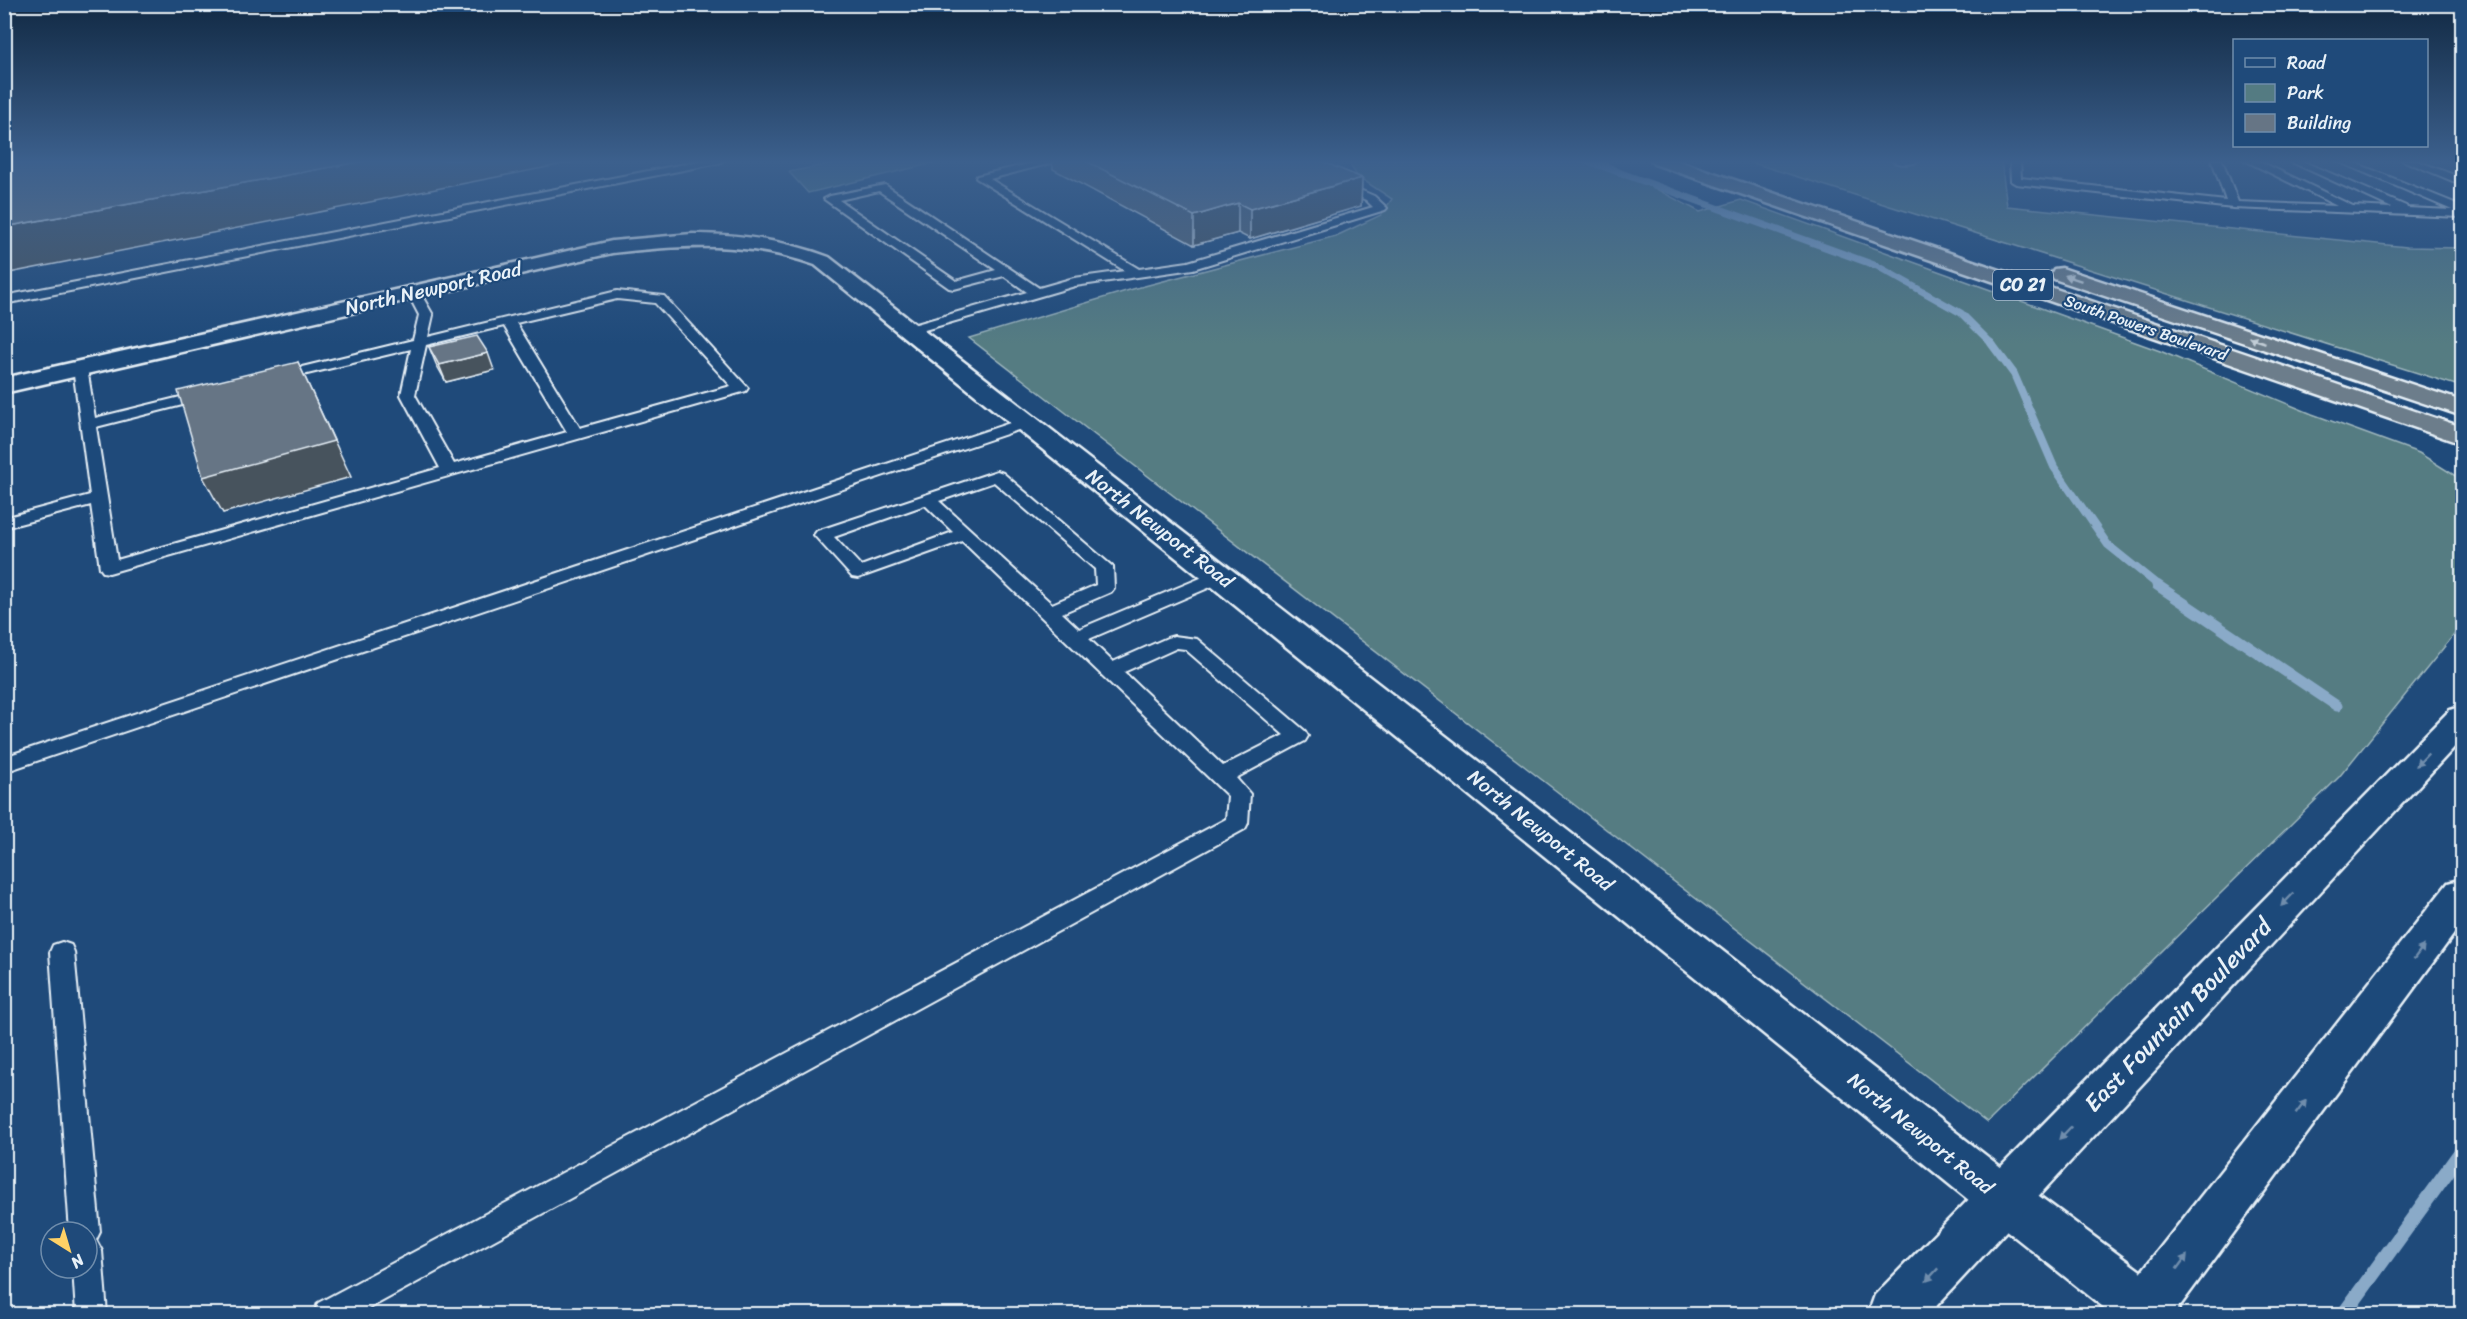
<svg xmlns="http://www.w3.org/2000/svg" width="2467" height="1319" font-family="Sriracha,sans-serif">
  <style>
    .green { fill: #547b82; stroke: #9eb6bd; stroke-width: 1.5 }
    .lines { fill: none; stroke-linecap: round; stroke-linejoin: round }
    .stream-far3 { stroke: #8aaac8; stroke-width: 7 }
    .stream-far2 { stroke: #8aaac8; stroke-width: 8 }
    .stream-far1 { stroke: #8aaac8; stroke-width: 11 }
    .stream { stroke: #8aaac8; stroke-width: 15 }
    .service-casing { stroke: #e8f1f8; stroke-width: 4 }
    .minor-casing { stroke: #e8f1f8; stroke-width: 5 }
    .tertiary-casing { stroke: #e8f1f8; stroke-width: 5 }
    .trunk-casing { stroke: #e8f1f8; stroke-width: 5 }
    .service { fill: #1f4a7a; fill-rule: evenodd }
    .minor { fill: #1f4a7a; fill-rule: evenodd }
    .tertiary { fill: #1f4a7a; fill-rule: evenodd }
    .trunk { fill: #6c7d8b; fill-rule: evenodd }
    .wall { fill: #586572; stroke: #e8f1f8; stroke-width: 1.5 }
    .shaded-wall { fill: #47525d; stroke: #e8f1f8; stroke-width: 1.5 }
    .building { fill: #667585; stroke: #e8f1f8; stroke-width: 1.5 }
    .oneway { fill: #c3ced7 }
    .oneway2 { fill: #6f8dac }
    .labels { text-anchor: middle; stroke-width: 4.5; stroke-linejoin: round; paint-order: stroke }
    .far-street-label { font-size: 16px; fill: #e8f1f8; stroke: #1f4a7a }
    .shield { fill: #1f4a7a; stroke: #acbfd2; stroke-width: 1.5 }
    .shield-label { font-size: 18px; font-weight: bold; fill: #e8f1f8 }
    .street-label { font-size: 20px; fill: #e8f1f8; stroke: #1f4a7a }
    .near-street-label { font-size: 24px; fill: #e8f1f8; stroke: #1f4a7a }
  </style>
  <rect width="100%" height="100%" fill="#1f4a7a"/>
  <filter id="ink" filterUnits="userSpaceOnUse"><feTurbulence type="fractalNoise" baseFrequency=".0167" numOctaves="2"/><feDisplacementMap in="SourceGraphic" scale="12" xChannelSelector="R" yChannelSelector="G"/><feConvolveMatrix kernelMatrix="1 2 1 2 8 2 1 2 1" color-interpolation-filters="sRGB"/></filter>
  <g filter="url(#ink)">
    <g class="green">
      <path d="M849,160H946L808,193L789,172Z"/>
      <path d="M1347,160H1601L1700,212L1741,200L2160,351L2312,414L2419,453L2462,480V625L2339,777L1987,1123L969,338L1133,289L1336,236L1381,215L1392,199L1357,176Z"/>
      <path d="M1744,160H2001L2007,206L2407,247L2462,248V387Z"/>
    </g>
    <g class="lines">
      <path class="stream-far3" d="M1585,160L1877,266L1961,313L1993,345"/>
      <path class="stream-far2" d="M1991,343L2014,374L2054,467L2108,545L2159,586"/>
      <path class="stream-far1" d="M2157,585L2337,706"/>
      <path class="stream" d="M2344,1314L2462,1151"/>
      <g class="service-casing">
        <g id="service">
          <path d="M705,160H724L719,163L4,304V296Z"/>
          <path d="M1046,160H1063L990,179L1139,269L1188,262L1373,207L1366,200L1335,186L1334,184L1339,181L1374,196L1387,208L1385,210L1193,269L1075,286L911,334L904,330L906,327L1027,292L1004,276L954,289L949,288L824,199L830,196L885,185L1039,288L1074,278L1125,271L976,178L977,176ZM879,191L996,270L956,281L839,200Z"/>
          <path d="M1891,160H1920C1914,165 1897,165 1891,160Z"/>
          <path d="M2010,160H2020L2021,178L2226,201L2212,160H2222L2238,202L2337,206L2244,160H2257L2353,206L2392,208L2287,160H2300L2406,206L2407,208L2452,210L2335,160H2348L2462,206V217L2233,208L2016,184L2011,181Z"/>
          <path d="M2402,160H2415L2462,178V185Z"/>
          <path d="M2456,160H2462V163L2457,162Z"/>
          <path d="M413,288L418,289L433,315L428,337L617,291L664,296L748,388L746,391L109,573L103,572L100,568L91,505L4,528V518L90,495L73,368L80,364L87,368L95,418L205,391L212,395L210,398L96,427L117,560L440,468L401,395L411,349L278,381L271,377L273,374L413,340L419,315L407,292ZM617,299L655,303L731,386L580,428L516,323ZM504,326L567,432L454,464L415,395L426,345Z"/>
          <path d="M1028,417L1036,422L1033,425L4,772V757Z"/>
          <path d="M997,471L1003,473L1113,567L1114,588L1111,592L1062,613L1079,629L1215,572H1227L1230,576L1227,580L1089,639L1113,662L1167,638L1174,636L1197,639L1305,731L1308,736L1305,741L1236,778L1250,794L1248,823L1245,829L359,1314H314L318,1303L1226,819L1228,796L962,541L858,578L852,577L814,535L817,531ZM994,482L1095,569L1096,585L1052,604L939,501ZM925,505L953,532L861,566L834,537ZM1177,648L1185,649L1284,735L1223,766L1124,672Z"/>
          <path d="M62,942L71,945L74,952L100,1232L96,1240L102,1251L107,1314H76L73,1268H87V1232H70L50,952L53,945Z"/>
        </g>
      </g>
      <g class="minor-casing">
        <path id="minor" d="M692,234C740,234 784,240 829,257L2020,1182L2173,1295L2180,1314H2112L1986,1214L815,265C748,241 682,245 612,253L4,393V378L612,241Z"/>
      </g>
      <g class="tertiary-casing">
        <g id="tertiary">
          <path d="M2462,706V739L1929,1314H1868L1875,1295L2450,710Z"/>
          <path d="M2462,879V923L2174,1314H2116L2123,1295L2448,883Z"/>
        </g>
      </g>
      <g class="trunk-casing">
        <g id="trunk">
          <path d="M1651,160H1676L2462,427V444L1654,164Z"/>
          <path d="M2062,268L2462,401V416L2054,279L2051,274L2054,269Z"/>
        </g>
      </g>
      <use href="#service" class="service"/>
      <use href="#minor" class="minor"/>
      <use href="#tertiary" class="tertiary"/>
      <use href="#trunk" class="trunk"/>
    </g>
    <g class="wall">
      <path d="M1052,160H1319L1362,178L1361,206L1250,239L1238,233L1194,245L1053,169Z"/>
      <path d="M429,347L494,370L446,382L436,364Z"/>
    </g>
    <g class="shaded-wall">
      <path d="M369,160H583L4,274V227Z"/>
      <path d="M1362,178L1361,206L1250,239V209Z"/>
      <path d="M1238,203V233L1194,245V216Z"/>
      <path d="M488,353L494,370L446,382L439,365Z"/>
      <path d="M298,362L351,477L223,513L203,477Z"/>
    </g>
    <g class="building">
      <path d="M4,160H369L4,227Z"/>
      <path d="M1084,160H1319L1362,178L1250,209L1238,203L1194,216Z"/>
      <path d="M477,336L488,353L439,365L429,347Z"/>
      <path d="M298,362L334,441L203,477L178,391Z"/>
    </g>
    <defs><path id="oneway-solid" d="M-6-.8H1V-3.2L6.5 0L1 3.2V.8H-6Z" transform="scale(1.5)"/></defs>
    <g class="oneway">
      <use href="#oneway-solid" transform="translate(2073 278) rotate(-161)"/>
      <use href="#oneway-solid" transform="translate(2257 340) rotate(-161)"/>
    </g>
    <g class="oneway2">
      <use href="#oneway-solid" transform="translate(2422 760) rotate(134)"/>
      <use href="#oneway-solid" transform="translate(2287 900) rotate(134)"/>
      <use href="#oneway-solid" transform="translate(2419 952) rotate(-53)"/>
      <use href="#oneway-solid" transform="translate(2301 1107) rotate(-53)"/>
      <use href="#oneway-solid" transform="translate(2065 1133) rotate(134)"/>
      <use href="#oneway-solid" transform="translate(2182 1262) rotate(-53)"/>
      <use href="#oneway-solid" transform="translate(1932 1275) rotate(133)"/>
    </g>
  </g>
  <linearGradient id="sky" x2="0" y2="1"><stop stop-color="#112943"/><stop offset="0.47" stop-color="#3c608d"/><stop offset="1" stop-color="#3c608d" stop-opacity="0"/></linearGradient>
  <rect width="2467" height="344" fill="url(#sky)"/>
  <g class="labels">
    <g class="far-street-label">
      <text transform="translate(2146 327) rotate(19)" y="6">South Powers Boulevard</text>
    </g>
    <rect class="shield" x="1993" y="270" width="60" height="30" rx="4.5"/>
    <g class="shield-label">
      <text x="2023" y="291">CO 21</text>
    </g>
    <g class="street-label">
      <text transform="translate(433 288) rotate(-13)" y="7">North Newport Road</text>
      <text transform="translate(1160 528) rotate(38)" y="7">North Newport Road</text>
      <text transform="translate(1541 830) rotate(39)" y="7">North Newport Road</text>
      <text transform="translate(1921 1133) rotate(39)" y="7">North Newport Road</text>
    </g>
    <g class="near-street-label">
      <text transform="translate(2178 1015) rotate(-46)" y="8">East Fountain Boulevard</text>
    </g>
  </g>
  <rect width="2467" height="1319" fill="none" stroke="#1f4a7a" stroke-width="24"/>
  <rect x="12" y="12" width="2443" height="1295" fill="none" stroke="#e8f1f8" stroke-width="2" filter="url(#ink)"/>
  <rect x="2233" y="39" width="195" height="108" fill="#1f4a7a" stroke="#6f8dac" stroke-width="1.5"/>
  <rect x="2245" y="58" width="30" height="9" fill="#1f4a7a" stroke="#6f8dac" stroke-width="1.5"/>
  <text x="2287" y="69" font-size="18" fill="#e8f1f8">Road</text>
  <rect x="2245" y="84" width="30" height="18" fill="#547b82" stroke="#6f8dac" stroke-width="1.5"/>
  <text x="2287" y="99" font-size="18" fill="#e8f1f8">Park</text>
  <rect x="2245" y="114" width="30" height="18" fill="#667585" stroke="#6f8dac" stroke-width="1.5"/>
  <text x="2287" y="129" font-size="18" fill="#e8f1f8">Building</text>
  <g transform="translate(69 1250) rotate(143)"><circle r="28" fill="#1f4a7a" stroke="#6f8dac" stroke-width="1.5"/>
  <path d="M0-4.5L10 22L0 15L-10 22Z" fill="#ffd166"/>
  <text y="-9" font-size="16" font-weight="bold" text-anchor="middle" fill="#e8f1f8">N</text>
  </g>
</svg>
